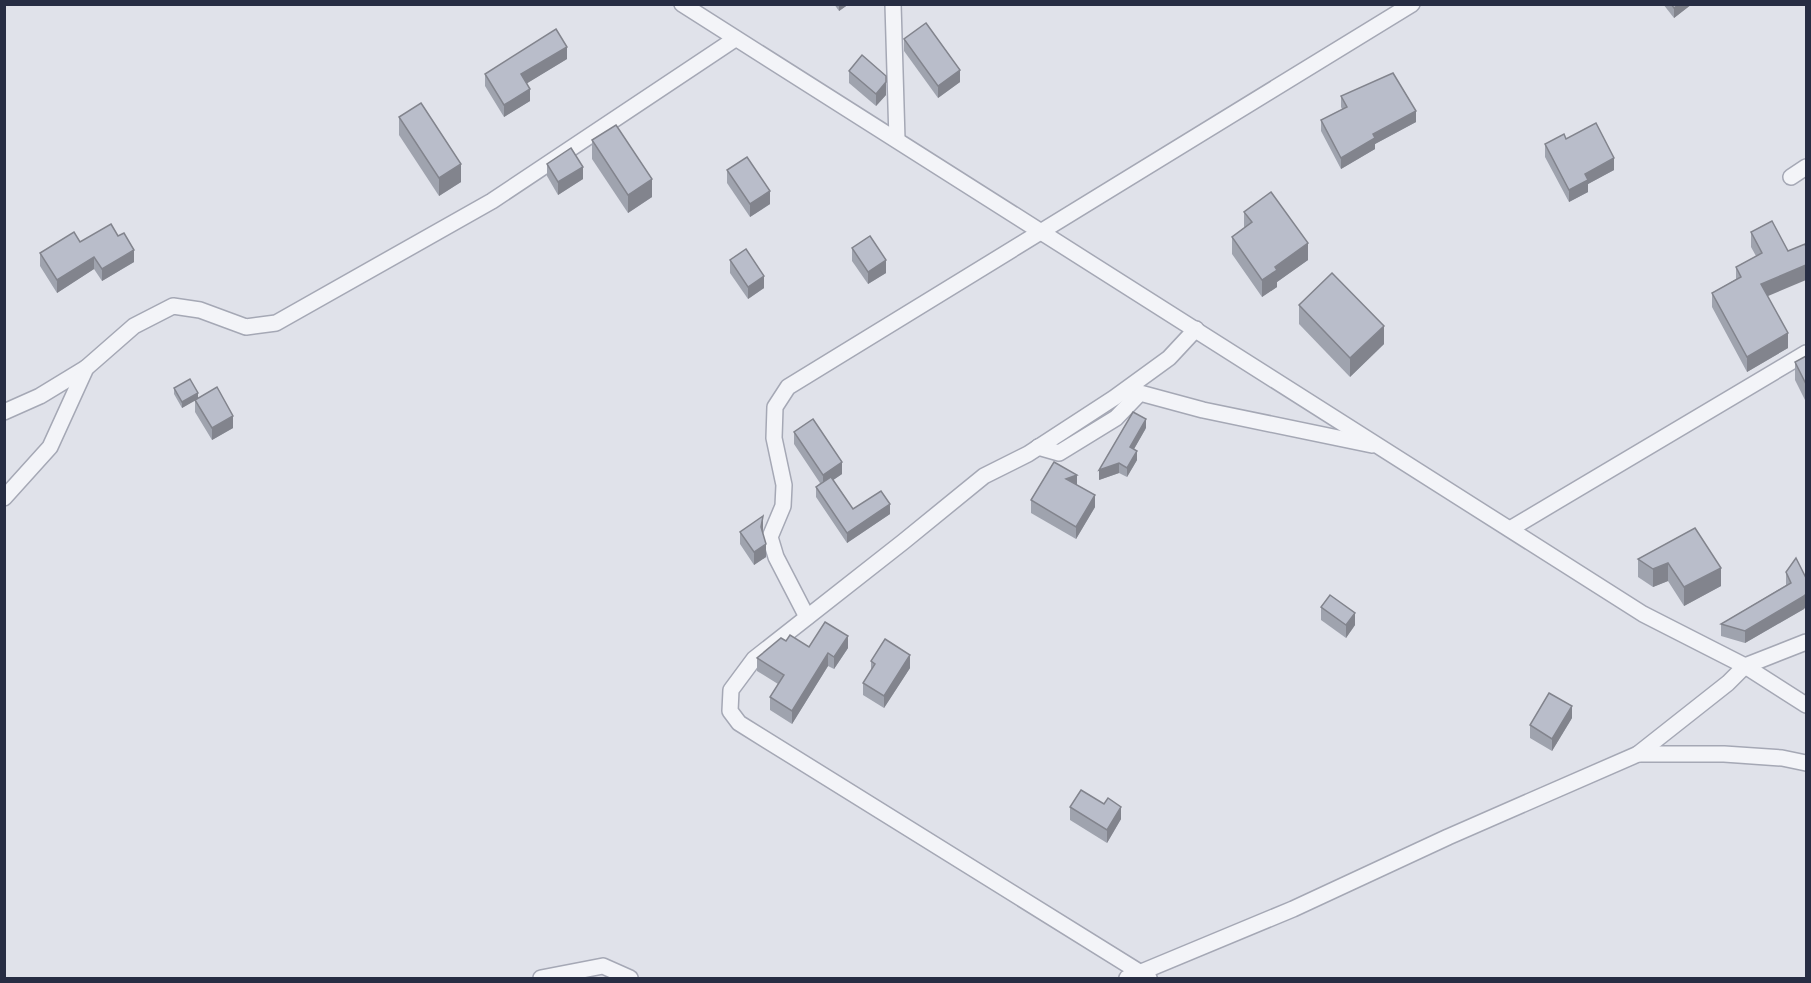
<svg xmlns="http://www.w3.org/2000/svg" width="1811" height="983" font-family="Inter,sans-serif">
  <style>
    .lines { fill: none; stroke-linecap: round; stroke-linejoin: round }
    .street-casing { stroke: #a5a8b5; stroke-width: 18 }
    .street { stroke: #f3f4f8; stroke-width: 15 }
    .wall { fill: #9fa3ae }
    .shaded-wall { fill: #82848d }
    .building { fill: #b9bdca; stroke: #82848d; stroke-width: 1.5 }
  </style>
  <rect width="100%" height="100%" fill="#e0e2ea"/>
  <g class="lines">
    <g class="street-casing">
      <g id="street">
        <path d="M682,4L1643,614L1745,666L1806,705"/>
        <path d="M893,4L897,140"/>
        <path d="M1791,177L1806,167"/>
        <path d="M4,412L40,396L86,368"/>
        <path d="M1038,447L1059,453L1116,418L1140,393L1203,410L1372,445"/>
        <path d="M4,498L50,447L86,368L134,326L173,306L200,310L246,327L276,323L492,201L735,39"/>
        <path d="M1510,529L1806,353"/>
        <path d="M807,617L776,557L770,537L783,506L784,485L774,438L775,407L788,387L1412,4"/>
        <path d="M1638,754L1728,683L1745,666L1806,642"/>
        <path d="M541,978L603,966L630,978"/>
        <path d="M1127,978L1293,909L1448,837L1638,754H1724L1782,758L1806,763"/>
        <path d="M1149,978L739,723L730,711L731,690L754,659L903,542L984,476L1028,454L1114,398L1169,358L1196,329"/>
      </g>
    </g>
    <use href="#street" class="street"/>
  </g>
  <g class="wall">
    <path d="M834,4H849L839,11Z"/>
    <path d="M1663,4H1692L1674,18Z"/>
    <path d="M904,39L960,82L938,98L904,51Z"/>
    <path d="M567,59L527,83L530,101L504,117L485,86V74Z"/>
    <path d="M849,71L886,95L876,106L849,83Z"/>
    <path d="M1341,96L1416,122L1375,144V149L1341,169L1321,131V120L1342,109L1341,107Z"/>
    <path d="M399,117L461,182L439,196L399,135Z"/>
    <path d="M1566,139L1614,170L1588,184V192L1569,202L1545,157V144Z"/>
    <path d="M592,140L652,197L628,213L592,159Z"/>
    <path d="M547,164L583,179L558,195L547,176Z"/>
    <path d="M727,170L770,204L750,217L727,183Z"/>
    <path d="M1244,212L1308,260L1277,282V287L1262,297L1232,254V237L1244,228Z"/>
    <path d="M1772,221L1767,296L1788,348L1747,372L1712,307V293L1736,279V267L1756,256L1751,247V232Z"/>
    <path d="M80,242L134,262L102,281L94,269L57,293L40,266V253Z"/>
    <path d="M852,248L886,273L868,284L852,261Z"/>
    <path d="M730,260L764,288L748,299L730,273Z"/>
    <path d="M1299,305L1384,344L1350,377L1299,324Z"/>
    <path d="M1806,356V402L1795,380V362Z"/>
    <path d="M174,388L198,398L233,428L212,440L195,412V400L182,408L174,394Z"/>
    <path d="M1146,428L1134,449L1137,460L1127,477L1119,473L1099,480Z"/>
    <path d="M794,432L842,474L833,480L853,509L890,514L847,543L816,497V487L820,483L794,444Z"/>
    <path d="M1077,485L1095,507L1076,539L1031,513V500Z"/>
    <path d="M1695,528L1721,586L1684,606L1668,581L1653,587L1638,577V559Z"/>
    <path d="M763,529L762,532L766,557L754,565L740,544V532Z"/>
    <path d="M1786,572L1804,609L1745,643L1721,636V624L1786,585Z"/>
    <path d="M1321,607L1355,625L1346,638L1321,620Z"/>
    <path d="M786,641L809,647L848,648L834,669L828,666L792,724L770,710V697L778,684L757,671V658Z"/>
    <path d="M871,661L910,668L884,708L863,695V683L871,670Z"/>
    <path d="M1572,718L1552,751L1530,738V725Z"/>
    <path d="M1070,807L1121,819L1107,843L1070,820Z"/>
  </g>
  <g class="shaded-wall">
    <path d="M839,4H849L839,11Z"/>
    <path d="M1679,4H1692L1674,18V8Z"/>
    <path d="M567,47V59L521,87V74Z"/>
    <path d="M960,70V82L938,98V86Z"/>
    <path d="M886,82V95L876,106V94Z"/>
    <path d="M530,89V101L504,117V105Z"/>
    <path d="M1416,111V122L1375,144V149L1341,169V158L1373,134Z"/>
    <path d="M1614,158V170L1588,184V192L1569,202V190L1585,174Z"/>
    <path d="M461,164V182L439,196V178Z"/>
    <path d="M583,167V179L558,195V182Z"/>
    <path d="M652,179V197L628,213V195Z"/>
    <path d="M770,191V204L750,217V204Z"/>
    <path d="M1308,243V260L1277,282V287L1262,297V280L1275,267Z"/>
    <path d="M134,250V262L102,281V269Z"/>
    <path d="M94,257V269L57,293V280Z"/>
    <path d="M886,260V273L868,284V272Z"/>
    <path d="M1806,265V280L1761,299V284Z"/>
    <path d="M764,276V288L748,299V287Z"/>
    <path d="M1384,326V344L1350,377V358Z"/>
    <path d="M1788,333V348L1747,372V357Z"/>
    <path d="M198,393V399L182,408V402Z"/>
    <path d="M233,416V428L212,440V428Z"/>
    <path d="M1146,419V428L1130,456V447Z"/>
    <path d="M1137,451V460L1127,477V468Z"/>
    <path d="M842,462V474L823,487V475Z"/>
    <path d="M1119,463V473L1099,480V470Z"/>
    <path d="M1077,475V488L1066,479Z"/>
    <path d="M1095,495V507L1076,539V527Z"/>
    <path d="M890,504V514L847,543V533Z"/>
    <path d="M763,516V529L761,539V527Z"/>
    <path d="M766,544V557L754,565V552Z"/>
    <path d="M1668,563V581L1653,587V569Z"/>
    <path d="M1721,568V586L1684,606V587Z"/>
    <path d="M1806,594V607L1804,609L1745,643V631Z"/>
    <path d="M1355,613V625L1346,638V625Z"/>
    <path d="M848,636V648L834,669V657Z"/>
    <path d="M828,653V666L792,724V711Z"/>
    <path d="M910,655V668L884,708V696Z"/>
    <path d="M1572,706V718L1552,751V739Z"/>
    <path d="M1121,807V819L1107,843V830Z"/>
  </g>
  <g class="building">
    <path d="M1671,4H1679L1674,8Z"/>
    <path d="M926,23L960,70L938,86L904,39Z"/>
    <path d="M556,29L567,47L521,74L530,89L504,105L485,74Z"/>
    <path d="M862,55L886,76V82L876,94L849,71Z"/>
    <path d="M1393,73L1416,111L1373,134L1375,138L1341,158L1321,120L1347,107L1341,96Z"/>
    <path d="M421,103L461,164L439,178L399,117Z"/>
    <path d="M1596,123L1614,158L1585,174L1588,180L1569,190L1545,144L1564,134L1566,139Z"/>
    <path d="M616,125L652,179L628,195L592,140Z"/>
    <path d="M571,148L583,167L558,182L547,164Z"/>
    <path d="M747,157L770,191L750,204L727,170Z"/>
    <path d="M1271,192L1308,243L1275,267L1277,270L1262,280L1232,237L1252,222L1244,212Z"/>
    <path d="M1772,221L1788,251L1805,244L1806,247V265L1761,284L1788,333L1747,357L1712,293L1741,277L1736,267L1762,253L1751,232Z"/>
    <path d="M111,224L118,236L124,233L134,250L102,269L94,257L57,280L40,253L74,232L80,242Z"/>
    <path d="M870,236L886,260L868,272L852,248Z"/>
    <path d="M746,249L764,276L748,287L730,260Z"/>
    <path d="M1332,273L1384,326L1350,358L1299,305Z"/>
    <path d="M1806,356V384L1795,362Z"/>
    <path d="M190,379L198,393L182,402L174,388Z"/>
    <path d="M217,387L233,416L212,428L195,400Z"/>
    <path d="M1133,412L1146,419L1130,447L1137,451L1127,468L1119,463L1099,470Z"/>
    <path d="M813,419L842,462L823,475L794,432Z"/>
    <path d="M1054,462L1077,475L1066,479L1095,495L1076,527L1031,500Z"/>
    <path d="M831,477L853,509L881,491L890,504L847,533L816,487Z"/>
    <path d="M763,516L761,527L766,544L754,552L740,532Z"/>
    <path d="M1695,528L1721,568L1684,587L1668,563L1653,569L1638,559Z"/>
    <path d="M1796,558L1806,578V594L1804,596L1745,631L1721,624L1791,583L1786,572Z"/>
    <path d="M1330,595L1355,613L1346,625L1321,607Z"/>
    <path d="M825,622L848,636L834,657L828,653L792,711L770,697L784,675L757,658L781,638L786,641L790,635L809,647Z"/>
    <path d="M885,639L910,655L884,696L863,683L875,664L871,661Z"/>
    <path d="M1549,693L1572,706L1552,739L1530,725Z"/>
    <path d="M1081,790L1104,804L1108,798L1121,807L1107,830L1070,807Z"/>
  </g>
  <rect width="1811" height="983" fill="none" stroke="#272d43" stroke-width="12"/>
</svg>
